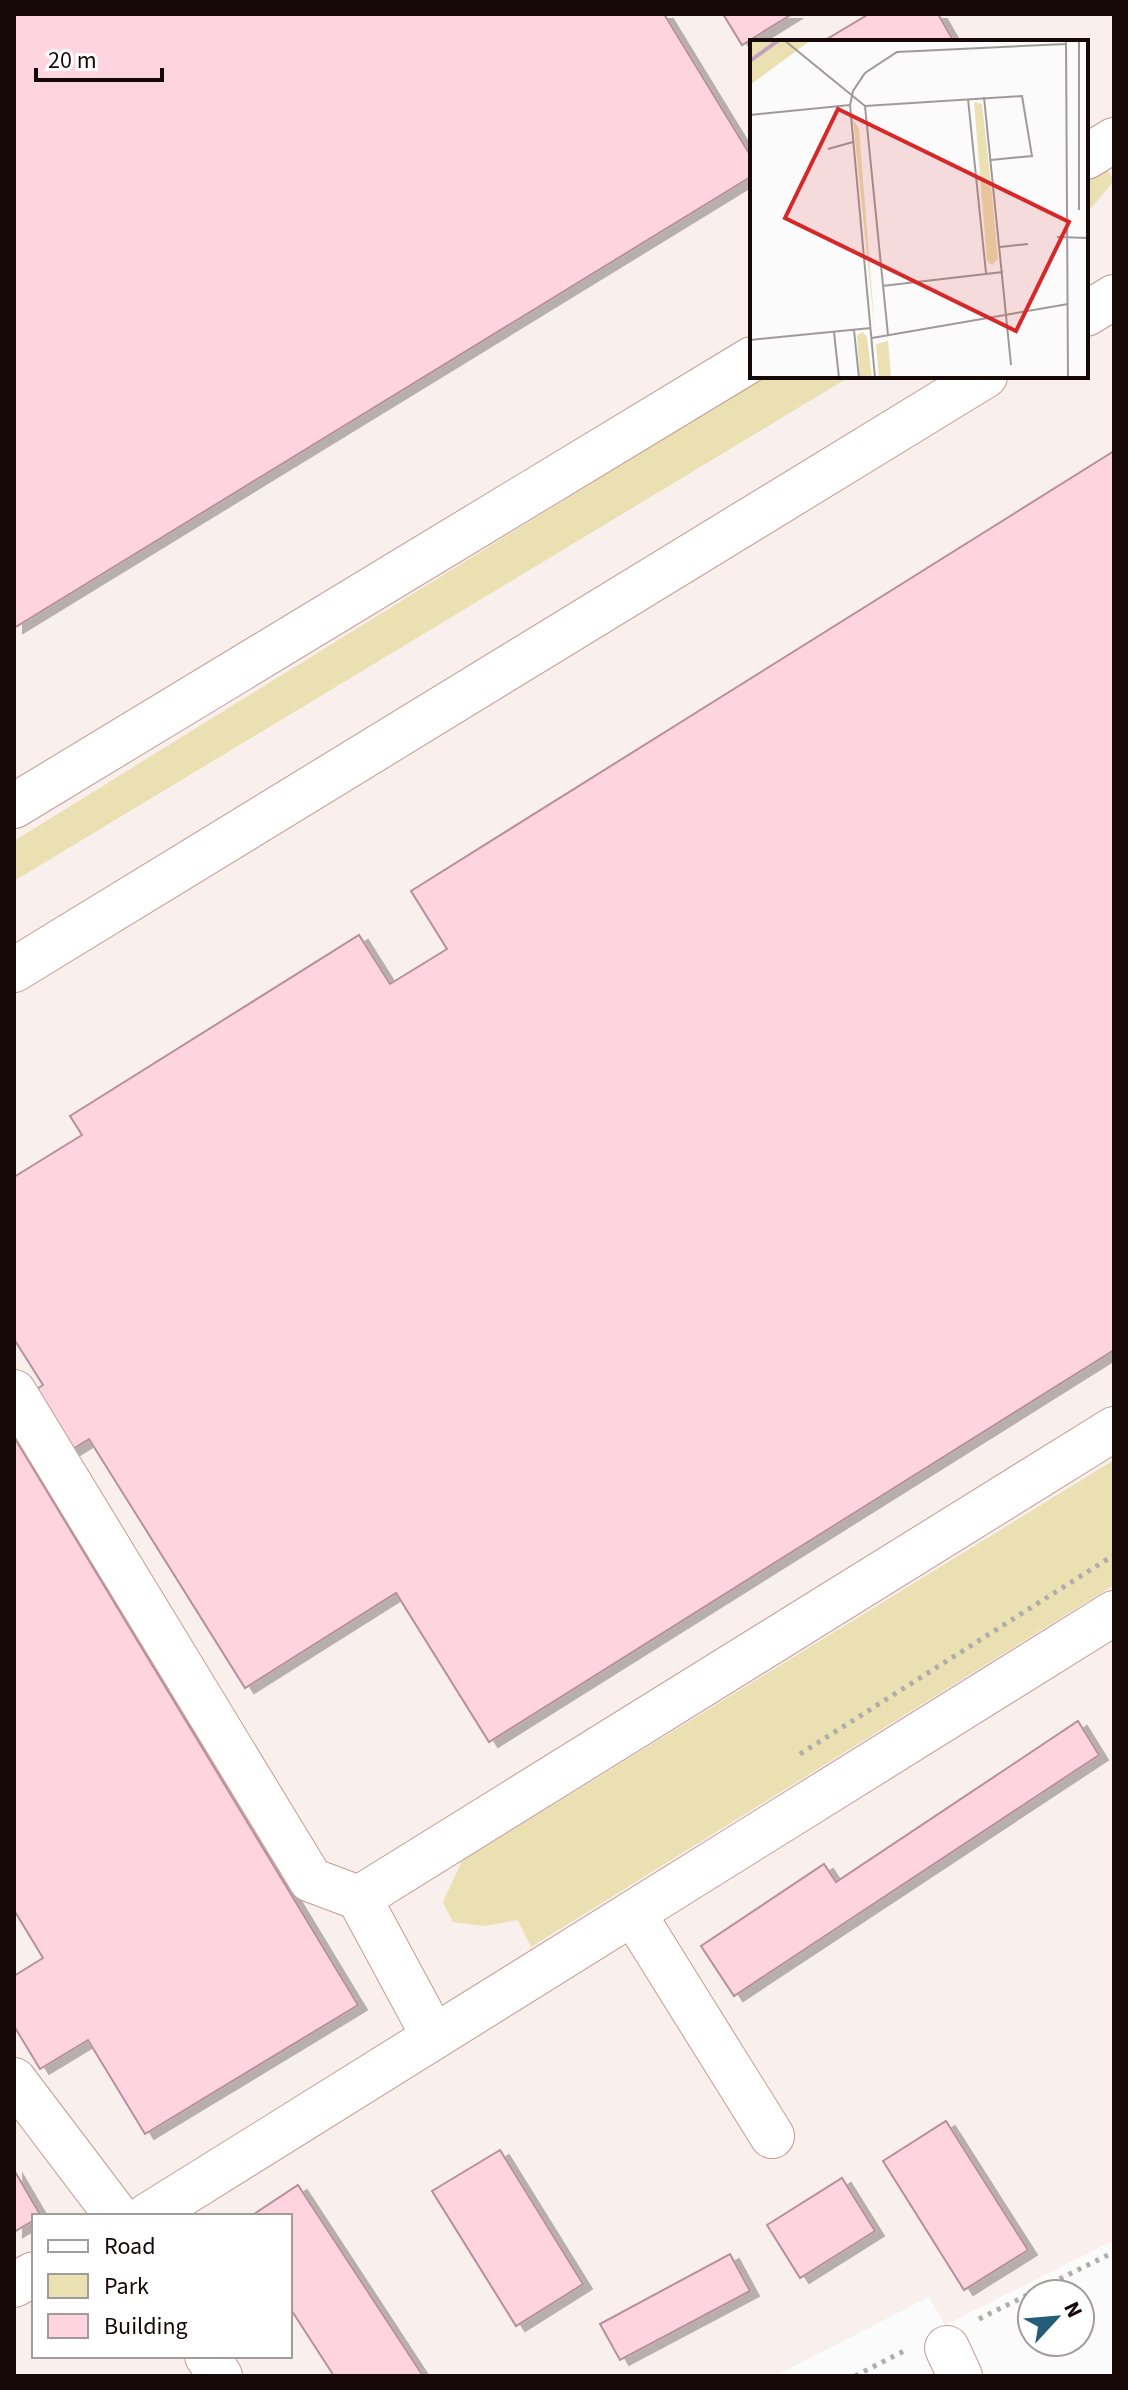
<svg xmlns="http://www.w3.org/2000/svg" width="1128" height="2390" font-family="'Source Sans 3',sans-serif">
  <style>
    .built { fill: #f9efec; fill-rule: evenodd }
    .green { fill: #ebe0b1 }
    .building { fill: #fed4e0; stroke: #b7909b; stroke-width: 2; filter: url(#shadow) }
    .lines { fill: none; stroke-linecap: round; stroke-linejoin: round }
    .minor-casing { stroke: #c49c94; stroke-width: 46 }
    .path { stroke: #b1adac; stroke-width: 5; stroke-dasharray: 4 6; stroke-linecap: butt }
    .minor { stroke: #fff; stroke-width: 44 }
    .inset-river { fill: none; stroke: #c39fc1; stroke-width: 4 }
    .inset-road { fill: none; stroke: #9f9a99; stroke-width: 2 }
    .view { fill: #d62828; fill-opacity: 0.15; stroke: #d62828; stroke-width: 4 }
    .inset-edge { fill: none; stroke: #150806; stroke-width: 4 }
  </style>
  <defs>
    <filter id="shadow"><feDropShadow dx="9" dy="5" stdDeviation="0" flood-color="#0004"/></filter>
  </defs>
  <rect width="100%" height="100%" fill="#fbfbfb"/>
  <path class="built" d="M14,14H1114V2240L945,2325L929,2297L775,2376H14ZM752,42H1086V376H752ZM34,2216H290V2356H34Z"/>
  <g class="green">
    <path d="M1105,165L1114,181L1086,214V177Z"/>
    <path d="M764,376H851L14,881V841Z"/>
    <path d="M1114,1460V1585L531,1947L518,1920L484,1926L453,1922L443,1902L462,1861Z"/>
  </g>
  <g class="building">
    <path d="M14,14H664L752,158V176L14,628Z"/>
    <path d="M723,14H792L742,45Z"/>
    <path d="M869,14H938L954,42H822Z"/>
    <path d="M1114,451V1350L489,1742L396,1593L245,1688L89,1439L60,1457L23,1398L43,1385L14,1339V1177L82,1135L70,1116L359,935L390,984L447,949L411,891Z"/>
    <path d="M14,1437L358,2005L145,2134L88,2040L40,2069L14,2026V1976L43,1958L14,1910Z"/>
    <path d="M1078,1721L1099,1755L734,1996L701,1946L824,1864L836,1882Z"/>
    <path d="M946,2121L1028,2250L964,2290L883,2161Z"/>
    <path d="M500,2150L583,2284L516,2326L432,2191Z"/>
    <path d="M14,2170L41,2216H34V2220L14,2232Z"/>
    <path d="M842,2178L875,2231L800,2278L767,2225Z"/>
    <path d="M298,2185L423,2376H334L290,2308V2216H251Z"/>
    <path d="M730,2254L750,2291L620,2360L600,2324Z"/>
  </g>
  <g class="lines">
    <g class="minor-casing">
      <g id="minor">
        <path d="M1086,157L1114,140"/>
        <path d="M1086,314L1114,297"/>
        <path d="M14,806L752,359"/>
        <path d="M14,970L985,376"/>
        <path d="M14,1392L311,1880L359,1898L434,2037"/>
        <path d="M359,1898L1114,1429"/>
        <path d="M633,1913L772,2136"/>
        <path d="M14,2080L117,2216"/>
        <path d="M147,2216L1114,1613"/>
        <path d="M14,2285L34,2274"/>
        <path d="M947,2348L960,2376"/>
        <path d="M207,2356L220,2376"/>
      </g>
    </g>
    <g class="path">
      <path d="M800,1754L1114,1555"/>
      <path d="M979,2319L1114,2252"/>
      <path d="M855,2376L904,2351"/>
    </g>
    <use href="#minor" class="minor"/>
  </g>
  <g transform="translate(750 40)">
    <rect width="338" height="338" fill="#fbfbfb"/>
    <path d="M0,0H61L0,45ZM224,62L232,64L241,145L248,219L242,225L237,221ZM103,79L109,89L125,292ZM113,292L117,297L122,338H110L107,295ZM138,301L141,338H129L126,304Z" fill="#ebe0b1"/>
    <path class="inset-river" d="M0,21L29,0"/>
    <path class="inset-road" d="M34,0L115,66L272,56L282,116L241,120M316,0L318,338M329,0V170M234,57L261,325M218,59L236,233M115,66L138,295M338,72V121M0,75L100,65M78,109L103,102M307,197L338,198M250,207L278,204M132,246L253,232M104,290L109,338M84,292L89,338M122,298L318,264M0,300L121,288M125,338L100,65L103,51L115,33L147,12L316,4"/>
    <path class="view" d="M88,69L319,182L266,291L35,178Z"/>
    <rect width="338" height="338" class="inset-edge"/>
  </g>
  <rect width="1128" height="2390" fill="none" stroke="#150806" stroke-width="32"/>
  <rect x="32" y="2214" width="260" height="144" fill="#ffffff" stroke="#a19c9b" stroke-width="2"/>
  <rect x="48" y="2240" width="40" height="12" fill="#ffffff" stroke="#a19c9b" stroke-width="2"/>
  <text x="104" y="2254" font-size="24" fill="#150806">Road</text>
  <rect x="48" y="2274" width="40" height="24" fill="#ebe0b1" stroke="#a19c9b" stroke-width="2"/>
  <text x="104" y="2294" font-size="24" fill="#150806">Park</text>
  <rect x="48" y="2314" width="40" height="24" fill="#fed4e0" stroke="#a19c9b" stroke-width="2"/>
  <text x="104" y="2334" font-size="24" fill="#150806">Building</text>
  <g transform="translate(1056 2318) rotate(64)"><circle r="38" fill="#ffffff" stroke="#a19c9b" stroke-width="2"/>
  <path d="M0-6L14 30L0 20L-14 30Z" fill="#245d77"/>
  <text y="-12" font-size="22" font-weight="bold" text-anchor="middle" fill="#150806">N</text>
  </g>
  <path d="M36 68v12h126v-12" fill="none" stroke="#150806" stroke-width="4"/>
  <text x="48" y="68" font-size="24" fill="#150806" stroke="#ffffff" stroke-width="6" paint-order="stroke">20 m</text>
</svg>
